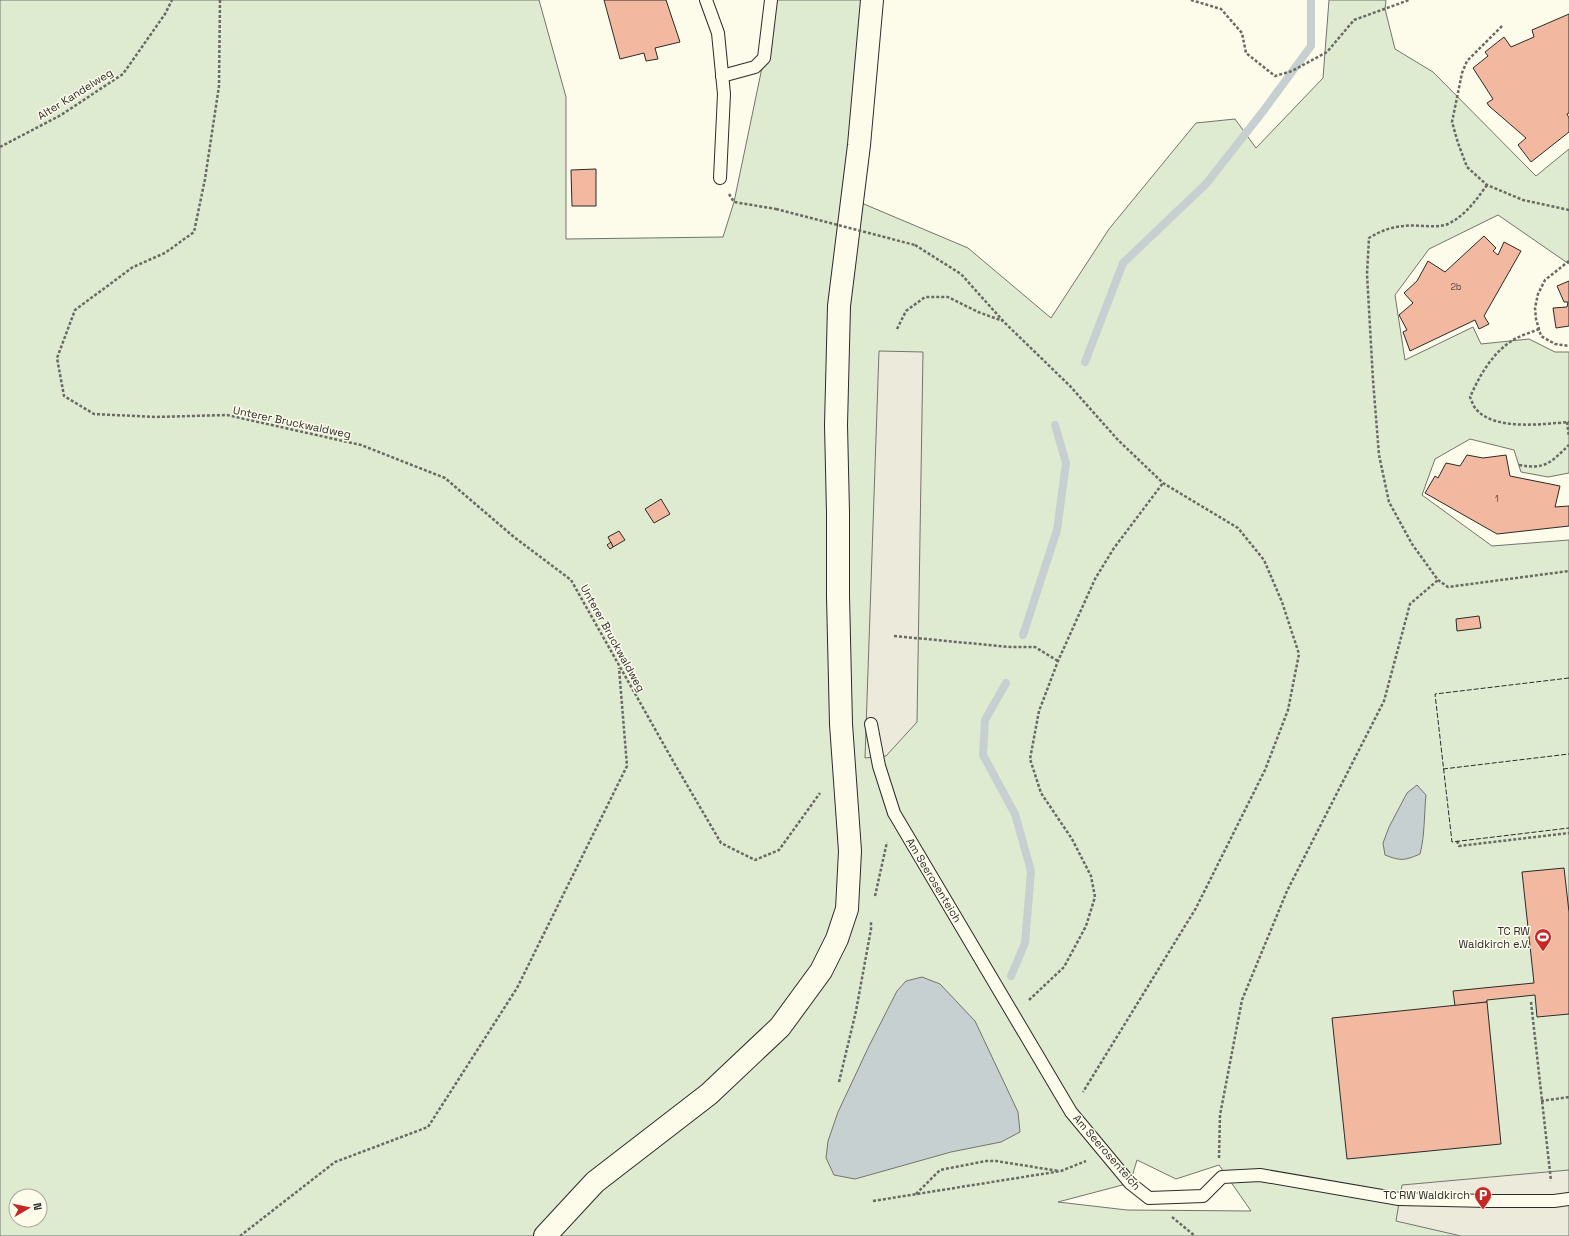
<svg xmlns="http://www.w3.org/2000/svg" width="1569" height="1236" font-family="'Space Grotesk',sans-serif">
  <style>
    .green { fill: #deebd1; stroke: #74746e; fill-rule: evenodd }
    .parking { fill: #eceadb; stroke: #74746e }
    .water { fill: #c7d0d0; stroke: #74746e }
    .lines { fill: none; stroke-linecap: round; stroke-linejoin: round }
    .stream { stroke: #c7d0d0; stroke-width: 8 }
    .building { fill: #f2b8a0; stroke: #2b2b2b }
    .service-casing { stroke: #2b2b2b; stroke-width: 14 }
    .tertiary-casing { stroke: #2b2b2b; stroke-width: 24 }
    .path { stroke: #6a6964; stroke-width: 2.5; stroke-dasharray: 3 2; stroke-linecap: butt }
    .service { stroke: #fdfbea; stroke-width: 12 }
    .tertiary { stroke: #fdfbea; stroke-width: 22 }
    .path-bridge { stroke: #6a6964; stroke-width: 2.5; stroke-dasharray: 3 2; stroke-linecap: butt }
    .fence { stroke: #2b2b2b; stroke-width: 1; stroke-dasharray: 5 2; stroke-linecap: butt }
    .labels { text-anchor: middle; stroke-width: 3; stroke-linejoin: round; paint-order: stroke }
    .number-label { font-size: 9px; fill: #5d4e48 }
    .street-label { font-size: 11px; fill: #2b2b2b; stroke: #fdfbea }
    .poi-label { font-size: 11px; fill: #2b2b2b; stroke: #fdfbea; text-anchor: end }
  </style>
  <rect width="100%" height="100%" fill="#fdfbea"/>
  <path class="green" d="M0,0H539L566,97V239L723,237L734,202L764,58L771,0H872L852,199L968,248L1051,318L1109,229L1196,123L1235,119L1256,148L1323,78L1329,0H1386L1385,9L1395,49L1433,72L1536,176L1569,149V264L1498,215L1429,249L1395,295L1405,360L1473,327L1481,344L1529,339L1555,352H1569V473L1548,477L1521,472L1514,450L1470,439L1435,459L1422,495L1492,546L1569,540V1236H0ZM1137,1160L1176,1179L1219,1165L1251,1211L1127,1210L1058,1202L1130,1183ZM16,1196H40V1220H16Z"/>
  <g class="parking">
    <path d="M879,351L923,352L917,722L886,756L865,758Z"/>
    <path d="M1569,1170V1236H1461L1396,1221L1402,1185Z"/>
  </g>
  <g class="water">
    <path d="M1417,785L1426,795C1424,814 1425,835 1420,854C1404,861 1400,861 1385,855L1383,843L1389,827L1407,793Z"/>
    <path d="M922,977L940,984L975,1021L1018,1112L1020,1132L1001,1142L951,1152L855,1179L834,1175L826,1158L828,1141L838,1112L869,1046L897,991L906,981Z"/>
  </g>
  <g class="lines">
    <g class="stream">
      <path d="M1085,362L1123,263L1206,184L1264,110L1311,46V0"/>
      <path d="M1023,635L1057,530L1066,463L1055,425"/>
      <path d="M1006,683L985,720L983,755L1015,814L1031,871L1025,943L1011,976"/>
    </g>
  </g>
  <g class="building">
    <path d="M604,0H666L680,42L655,48L658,59L646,61L644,53L620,59Z"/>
    <path d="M1569,14V113L1567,114L1569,118V132L1531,162L1518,145L1526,138L1489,106L1487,103L1493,99L1473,68L1488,56L1485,52L1504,37L1511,47L1534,37L1532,30Z"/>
    <path d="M596,169V206H572L571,170Z"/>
    <path d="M1484,236L1496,248L1493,251L1498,255L1504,242L1521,251L1484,316L1489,324L1479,329L1475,320L1410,351L1403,332L1407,330L1399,315L1413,303L1404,293L1417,281L1428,261L1445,272Z"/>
    <path d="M1569,281V326L1556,328L1553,308L1567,307L1568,302H1564L1557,286Z"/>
    <path d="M1467,455L1483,458L1506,455L1510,476L1560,486L1555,507L1569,506V526L1497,534L1425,493L1435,476L1438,478L1446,463L1460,466Z"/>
    <path d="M661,499L670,514L654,523L645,509Z"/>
    <path d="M619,531L625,540L613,547L608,537Z"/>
    <path d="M611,542L613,547L610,549L607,545Z"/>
    <path d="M1479,616L1481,628L1457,631L1456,619Z"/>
    <path d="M1564,868L1569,912V1014L1537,1017L1535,995L1487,1000V1002L1455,1006L1453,991L1534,983L1522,872Z"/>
    <path d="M1487,1002L1501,1144L1347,1159L1332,1018Z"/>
  </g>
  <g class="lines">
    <g class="service-casing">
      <g id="service">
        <path d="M706,0L718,33L724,94L720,178"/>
        <path d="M722,76L755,67L764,58L771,0"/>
        <path d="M871,724L879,766L894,813L1071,1112L1130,1183L1149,1198L1203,1196L1222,1177L1260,1175L1399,1199L1488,1201H1554L1569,1199"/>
      </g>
    </g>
    <g class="tertiary-casing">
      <path id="tertiary" d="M545,1236L595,1182L709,1094L780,1027L821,971L837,939L847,909L850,851L841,724L838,596V512L836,425L839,306L859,145L872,0"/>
    </g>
    <g class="path">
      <path d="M220,0L219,86L205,179L194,232L165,253L133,267L75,310L57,358L64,396L94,414L155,417L227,415L361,445L445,478L514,537L571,580L673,761L721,843L755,860L779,850L820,793"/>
      <path d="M1191,0L1221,9L1242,33L1246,53L1275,76L1292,71L1327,52L1354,20L1409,0"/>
      <path d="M1502,26L1467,61L1462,73L1452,122L1458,143L1467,167L1487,185L1523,200L1569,210"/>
      <path d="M0,147L61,115L123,74L165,14L172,0"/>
      <path d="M1487,185C1476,200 1466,215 1448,224C1435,229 1418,224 1404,226C1391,227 1380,231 1369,238L1367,274L1373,380L1379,455L1389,502L1412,544L1438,580L1448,587L1569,571"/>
      <path d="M729,194L734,202L776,209"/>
      <path d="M915,245L961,274L1004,322L1070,386L1118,440L1163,483L1238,528L1264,560L1282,602L1299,654L1288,710L1265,770L1196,908L1083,1092"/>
      <path d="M1569,261L1545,280L1538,294L1535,308L1536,319L1541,336L1555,344L1569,346"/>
      <path d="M897,329L906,311L925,297H948L978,312L1003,321"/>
      <path d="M1539,329C1530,333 1518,336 1510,342C1491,355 1479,377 1470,397C1472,401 1473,406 1476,409C1494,431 1543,424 1569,422"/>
      <path d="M1567,422L1569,437"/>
      <path d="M1519,465C1546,470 1551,462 1569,445"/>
      <path d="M894,636L1010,647H1035L1058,661"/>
      <path d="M1457,841L1459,846L1569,833"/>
      <path d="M875,896L887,842"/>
      <path d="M1029,1000L1064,967L1086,926L1095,897L1091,876L1072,839L1041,793L1030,759L1039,711L1058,661L1095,579L1114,548L1163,483"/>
      <path d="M1531,1002L1551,1181"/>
      <path d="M839,1082L856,1011L871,929V922"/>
      <path d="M1541,1101L1569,1097"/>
      <path d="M1219,1158L1220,1115L1242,1000L1287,891L1384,701L1410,604L1438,580"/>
      <path d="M916,1194L940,1170L986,1161H996L1059,1171"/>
      <path d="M873,1201L1061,1171L1086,1161"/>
      <path d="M1172,1217L1195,1236"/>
      <path d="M240,1236L335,1162L428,1127L517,988L627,766L619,668"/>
    </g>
    <use href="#service" class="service"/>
    <use href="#tertiary" class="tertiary"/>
    <path class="path-bridge" d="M776,209L915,245"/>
    <g class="fence">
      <path d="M1569,678L1435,694L1452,842L1569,828"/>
      <path d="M1443,769L1569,754"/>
    </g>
  </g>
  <defs>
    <g id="stadium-pin" transform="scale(0.9)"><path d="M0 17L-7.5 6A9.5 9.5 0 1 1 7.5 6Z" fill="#c62828" stroke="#fdfbea"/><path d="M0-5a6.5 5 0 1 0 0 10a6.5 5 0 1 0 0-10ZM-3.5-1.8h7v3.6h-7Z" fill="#fff"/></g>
    <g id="parking-pin" transform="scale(0.9)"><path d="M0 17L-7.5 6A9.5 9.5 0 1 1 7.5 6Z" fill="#c62828" stroke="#fdfbea"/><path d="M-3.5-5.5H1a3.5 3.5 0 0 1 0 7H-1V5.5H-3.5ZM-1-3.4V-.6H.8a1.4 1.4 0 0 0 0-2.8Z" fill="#fff"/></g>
  </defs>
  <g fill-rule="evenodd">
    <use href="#stadium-pin" x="1543" y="937"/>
    <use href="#parking-pin" x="1483" y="1195"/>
  </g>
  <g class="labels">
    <g class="number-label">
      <text x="1456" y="290">2b</text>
      <text x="1497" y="502">1</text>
    </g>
    <g class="street-label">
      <text transform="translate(75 94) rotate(-32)" y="4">Alter Kandelweg</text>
      <text transform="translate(292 422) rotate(12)" y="4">Unterer Bruckwaldweg</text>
      <text transform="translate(613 638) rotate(61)" y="4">Unterer Bruckwaldweg</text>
      <text transform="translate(934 880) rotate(59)" y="4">Am Seerosenteich</text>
      <text transform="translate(1107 1152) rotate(49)" y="4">Am Seerosenteich</text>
    </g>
    <g class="poi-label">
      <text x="1530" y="935">TC RW<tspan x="1530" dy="13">Waldkirch e.V.</tspan></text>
      <text x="1470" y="1199">TC RW Waldkirch</text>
    </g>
  </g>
  <g transform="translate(28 1208) rotate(81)"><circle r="19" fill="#fdfbea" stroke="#a9a89e"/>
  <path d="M0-3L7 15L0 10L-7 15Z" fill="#c62828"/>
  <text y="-6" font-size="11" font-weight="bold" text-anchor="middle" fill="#2b2b2b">N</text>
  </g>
</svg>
